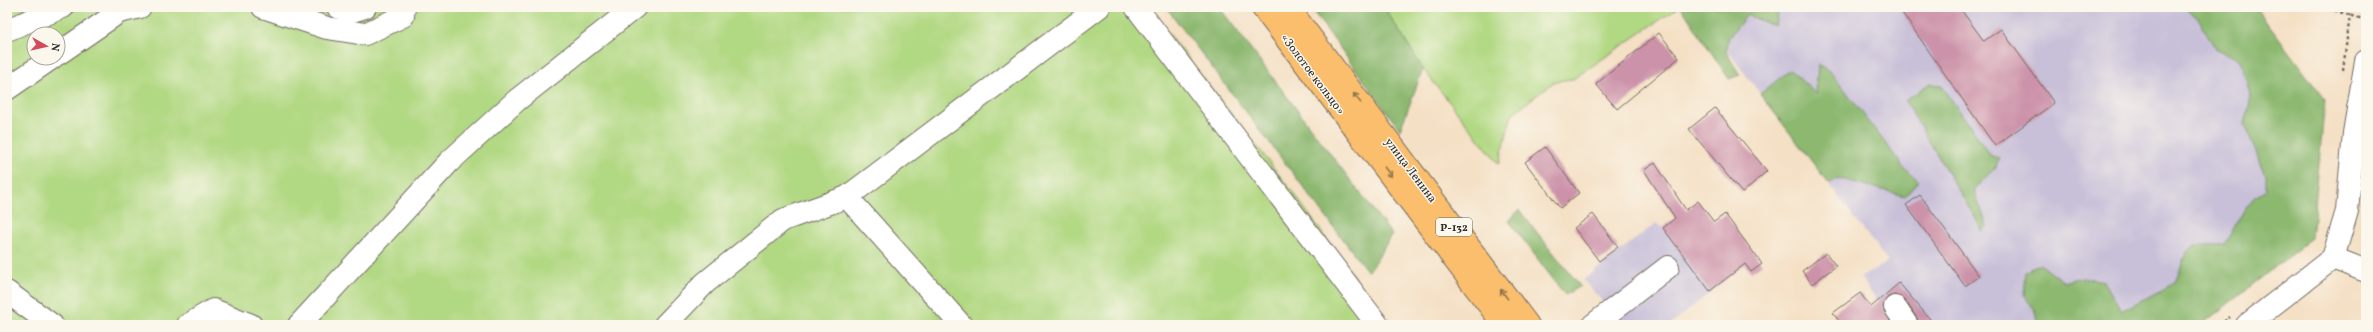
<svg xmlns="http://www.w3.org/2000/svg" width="2373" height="332" font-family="Vollkorn,serif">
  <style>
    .industrial { fill: #c8bfd8 }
    .green { fill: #b1d882; stroke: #6e8256; fill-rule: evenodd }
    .forest { fill: #8cb870; stroke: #5c724e }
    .building { fill: #cc92a9 }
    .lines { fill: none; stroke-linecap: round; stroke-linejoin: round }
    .minor-casing { stroke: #716a61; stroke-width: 24 }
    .highway-casing { stroke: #716a61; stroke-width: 24 }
    .path { stroke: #716a61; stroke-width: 2.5; stroke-dasharray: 3 3; stroke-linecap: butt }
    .minor { stroke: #fff; stroke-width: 22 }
    .highway { stroke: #fabe6d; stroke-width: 22 }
    .oneway { stroke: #92744c }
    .labels { text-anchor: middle; stroke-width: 3; stroke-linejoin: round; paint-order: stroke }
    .shield { fill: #fbf7ec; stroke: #696865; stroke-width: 1 }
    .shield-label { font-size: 11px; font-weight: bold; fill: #2b2b2b }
    .street-label { font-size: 12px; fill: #2b2b2b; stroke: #fbf7ec }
  </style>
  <rect width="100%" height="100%" fill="#fbf7ec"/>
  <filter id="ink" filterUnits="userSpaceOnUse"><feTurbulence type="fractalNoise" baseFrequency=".025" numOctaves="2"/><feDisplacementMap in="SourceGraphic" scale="8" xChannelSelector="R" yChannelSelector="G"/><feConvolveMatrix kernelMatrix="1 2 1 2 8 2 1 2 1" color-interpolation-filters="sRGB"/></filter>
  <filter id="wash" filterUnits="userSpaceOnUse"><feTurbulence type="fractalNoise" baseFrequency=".012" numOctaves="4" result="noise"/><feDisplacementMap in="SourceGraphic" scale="16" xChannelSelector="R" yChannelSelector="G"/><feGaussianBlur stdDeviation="0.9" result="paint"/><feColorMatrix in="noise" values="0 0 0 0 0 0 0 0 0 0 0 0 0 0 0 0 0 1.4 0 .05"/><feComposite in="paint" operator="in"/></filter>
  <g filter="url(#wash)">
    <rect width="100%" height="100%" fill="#f4e0c5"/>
    <g class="industrial">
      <path d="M1694,7H2255L2325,100L2312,238L2201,325H1895L1860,277L1888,262Z"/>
      <path d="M1698,201L1714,222L1725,214L1762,264L1751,272L1745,264L1670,325H1624L1583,280L1656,223L1663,228Z"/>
    </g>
    <g class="green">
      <path d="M7,7H1148L1294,194L1389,325H7ZM34,34H58V58H34Z"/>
      <path d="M1384,7H1679L1573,79L1555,81L1512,114L1499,164L1423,69Z"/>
    </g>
    <g class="forest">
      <path d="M1166,7H1219L1392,235L1368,272Z"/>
      <path d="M1310,7H1384L1423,69L1400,130Z"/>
      <path d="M1681,7H1779L1775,26L1747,15L1729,37L1726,52L1740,75L1729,79Z"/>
      <path d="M2185,7H2255L2325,100L2312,238L2201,325H2039L2036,311L2024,296L2026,272L2040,264L2064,282L2082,277L2104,281L2121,311L2175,283L2186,253L2196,245H2224L2246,207L2266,189V178L2245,124L2251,97L2240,60L2215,48L2197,16Z"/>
      <path d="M1818,64L1832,73L1904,168L1919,181L1905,196L1838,178L1829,184L1760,94L1790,70L1816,94Z"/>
      <path d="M1930,83L1942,86L1991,156L1999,158L1996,167L1974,189L1987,226L1983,231L1905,101Z"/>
      <path d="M1519,210L1580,286L1565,295L1509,221Z"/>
    </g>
    <g id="blocks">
      <g class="building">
        <path d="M1898,7H1959L1984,41L2001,29L2054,103L1995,146Z"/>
        <path d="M1659,33L1679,58L1617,109L1596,84Z"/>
        <path d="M1715,108L1767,171L1742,193L1689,129Z"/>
        <path d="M1545,147L1579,193L1560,208L1525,162Z"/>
        <path d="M1655,163L1686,210L1698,201L1714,222L1725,214L1762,264L1751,272L1745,264L1710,291L1663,228L1675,218L1644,170Z"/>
        <path d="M1920,195L1979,276L1965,286L1906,205Z"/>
        <path d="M1593,214L1618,247L1599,261L1574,228Z"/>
        <path d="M1826,253L1836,266L1812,284L1802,271Z"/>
        <path d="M1899,283L1935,325H1919L1917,318L1905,300L1895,295L1888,297L1883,307L1892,325H1842L1833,313L1860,293L1871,307Z"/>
      </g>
    </g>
  </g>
  <g filter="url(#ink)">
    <use href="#blocks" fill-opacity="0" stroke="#716a61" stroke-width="1"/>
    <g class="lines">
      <g class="minor-casing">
        <g id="minor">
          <path d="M263,7L327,28L365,34L403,16L404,7"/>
          <path d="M338,7L349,12L365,7"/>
          <path d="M1136,7L1377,324"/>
          <path d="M7,30L63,7"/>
          <path d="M58,54L119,12L140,7"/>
          <path d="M7,89L52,58"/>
          <path d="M2333,258L2366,271"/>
          <path d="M7,292L52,325"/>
          <path d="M1895,307L1907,325"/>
          <path d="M188,325L213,310L251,325"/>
          <path d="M299,325L449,162L517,100L635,7"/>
          <path d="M665,325L705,283L783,220L847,197"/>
          <path d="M961,325L847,197L1099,7"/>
          <path d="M1593,325L1668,267"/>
          <path d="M2247,325L2333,258L2347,211L2354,133L2366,61"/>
        </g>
      </g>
      <g class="highway-casing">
        <g id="highway">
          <path d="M1262,7L1504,325"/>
          <path d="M1288,7L1528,325"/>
        </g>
      </g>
      <g class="path">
        <path d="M2323,7L2366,20"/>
        <path d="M2343,70L2351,7"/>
        <path d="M2219,325L2230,317"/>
      </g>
      <use href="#minor" class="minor"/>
      <use href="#highway" class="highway"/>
    </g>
    <defs><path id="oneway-shaft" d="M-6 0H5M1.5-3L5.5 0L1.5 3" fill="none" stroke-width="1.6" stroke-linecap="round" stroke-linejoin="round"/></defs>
    <g class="oneway">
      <use href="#oneway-shaft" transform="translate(1357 98) rotate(-127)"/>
      <use href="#oneway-shaft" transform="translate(1388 172) rotate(53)"/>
      <use href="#oneway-shaft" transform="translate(1504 294) rotate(-127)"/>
    </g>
  </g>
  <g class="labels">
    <rect class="shield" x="1436" y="218" width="36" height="18" rx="3"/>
    <g class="shield-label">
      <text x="1454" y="231">Р-132</text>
    </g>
    <g class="street-label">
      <text transform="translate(1313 74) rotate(53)" y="4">«Золотое кольцо»</text>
      <text transform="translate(1411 170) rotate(53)" y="4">улица Ленина</text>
    </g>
  </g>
  <rect width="2373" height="332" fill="none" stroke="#fbf7ec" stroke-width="24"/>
  <g transform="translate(46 46) rotate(98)"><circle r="19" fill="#fbf7ec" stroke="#a8a59f"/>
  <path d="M0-3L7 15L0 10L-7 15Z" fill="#d1495b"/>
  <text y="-6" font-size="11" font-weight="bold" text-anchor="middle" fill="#2b2b2b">N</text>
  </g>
</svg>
